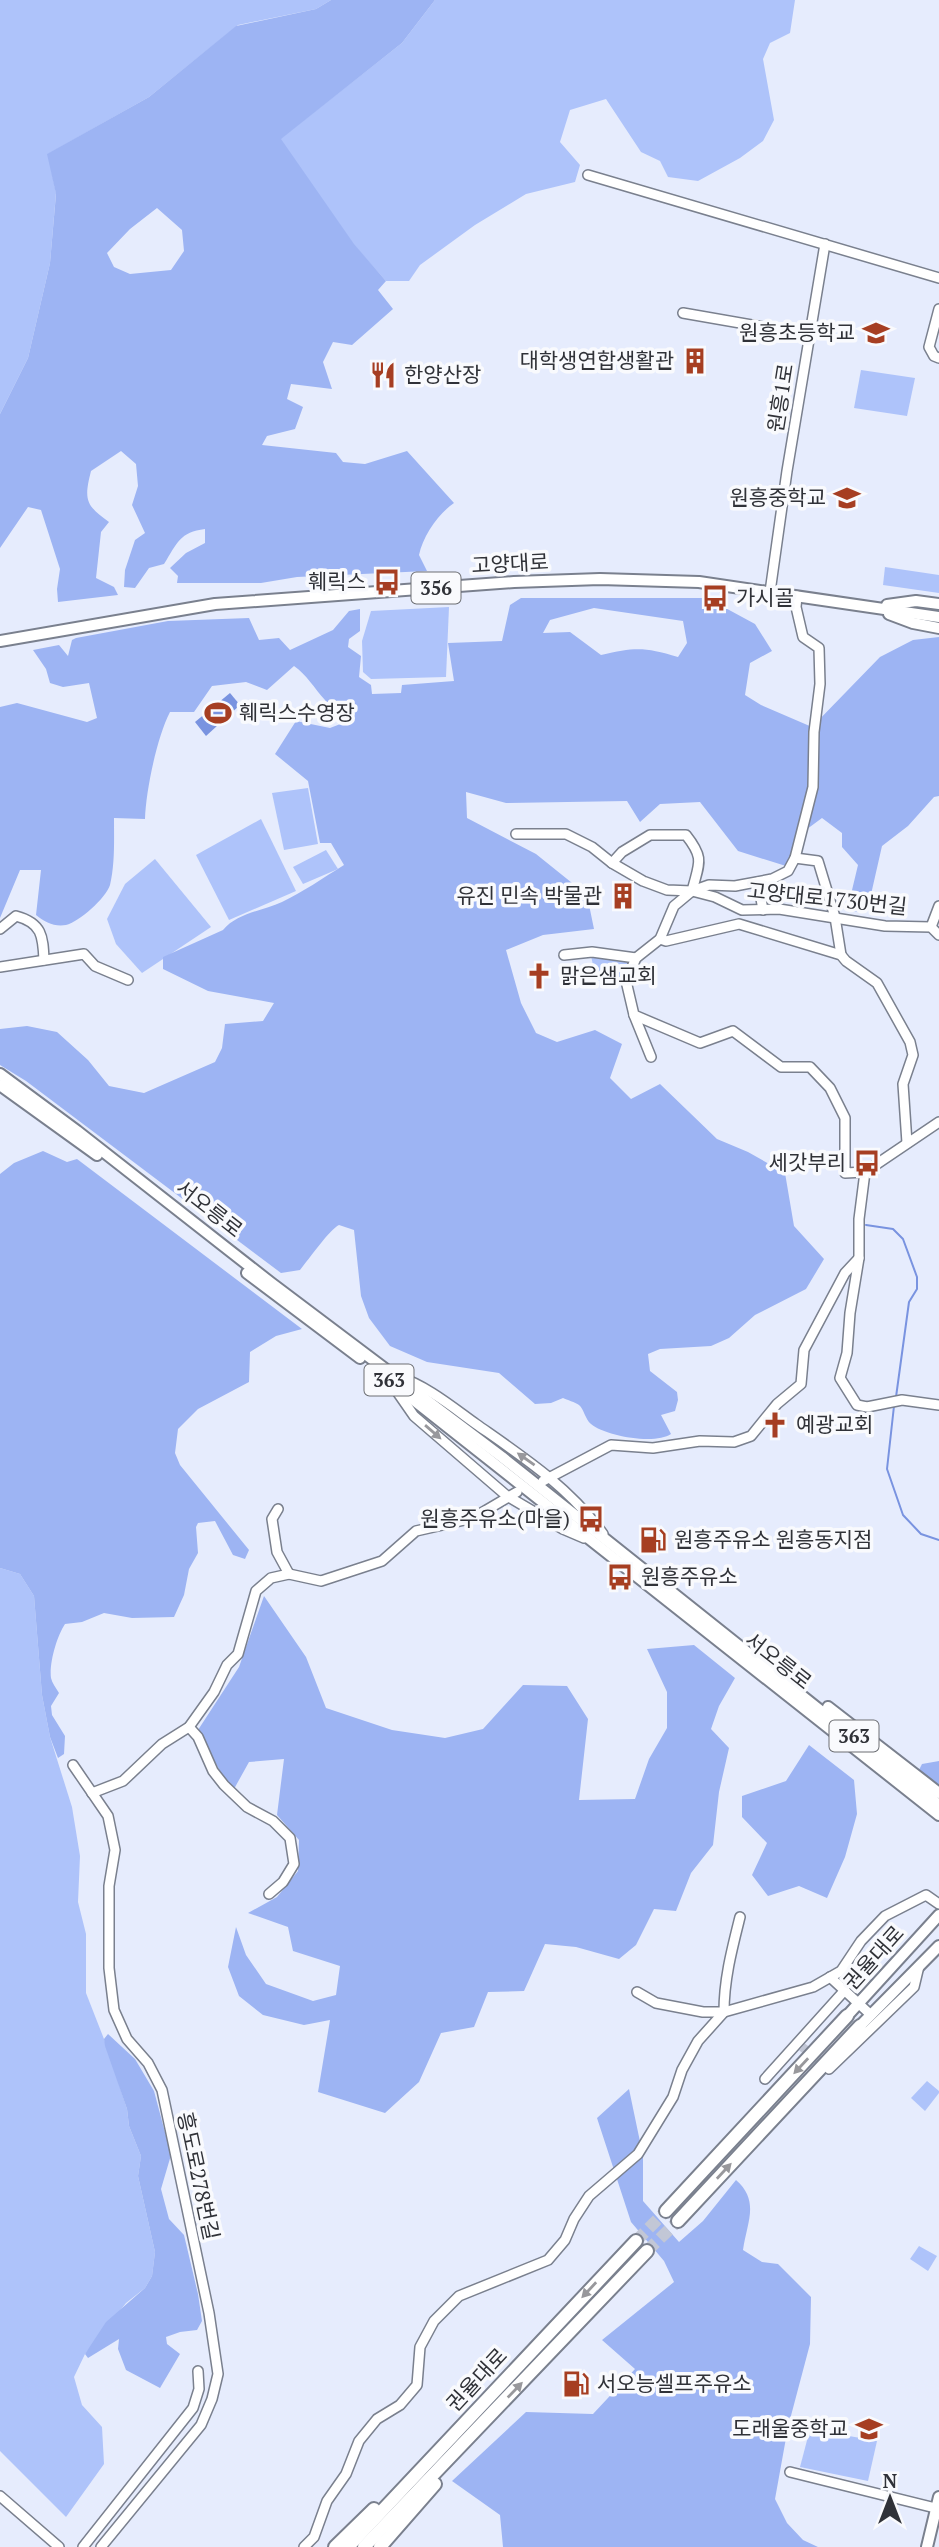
<svg xmlns="http://www.w3.org/2000/svg" width="939" height="2547" font-family="'PT Serif','Noto Sans KR',serif">
  <style>
    .green { fill: #aec3fa }
    .forest { fill: #9db4f3; fill-rule: evenodd }
    .water { fill: #7993e0 }
    .lines { fill: none; stroke-linecap: round; stroke-linejoin: round }
    .stream { stroke: #7993e0; stroke-width: 2 }
    .minor-tunnel { stroke: #c2c7d6; stroke-width: 9; stroke-dasharray: 9 4.5; stroke-linecap: butt }
    .highway-tunnel { stroke: #c2c7d6; stroke-width: 12; stroke-dasharray: 12 6; stroke-linecap: butt }
    .minor-casing { stroke: #7a808e; stroke-width: 12 }
    .major-casing { stroke: #7a808e; stroke-width: 14 }
    .highway-casing { stroke: #7a808e; stroke-width: 16 }
    .minor { stroke: #fff; stroke-width: 9 }
    .major { stroke: #fff; stroke-width: 10 }
    .highway { stroke: #fff; stroke-width: 12 }
    .oneway { fill: #98989c }
    .labels { text-anchor: middle; stroke-width: 7; stroke-linejoin: round; paint-order: stroke }
    .shield { fill: #f9fafd; stroke: #6c6e73; stroke-width: 2 }
    .shield-label { font-size: 19px; font-weight: bold; fill: #303238 }
    .poi-label { font-size: 21px; fill: #303238; stroke: #f9fafd; text-anchor: end }
    .street-label { font-size: 21px; fill: #303238; stroke: #f9fafd }
  </style>
  <rect width="100%" height="100%" fill="#e6ecfd"/>
  <g class="green">
    <path d="M0,0H331L316,9L238,25L149,97L48,154L56,193L50,263L28,358L0,414Z"/>
    <path d="M435,0H795L790,33L770,43L763,59L774,120L763,141L740,158L698,181L668,177L660,161L641,152L606,99L570,110L560,142L580,165L575,182L526,194L475,225L420,265L409,281H386L354,245L280,139L402,43Z"/>
    <path d="M861,370L915,378L907,416L854,408Z"/>
    <path d="M885,567L939,575V593L883,585Z"/>
    <path d="M449,607L446,677L371,679L363,672L362,641L371,611Z"/>
    <path d="M308,788L318,844L284,850L272,793Z"/>
    <path d="M261,819L296,891L229,920L196,855Z"/>
    <path d="M326,850L338,869L303,884L293,867Z"/>
    <path d="M155,859L211,927L142,973L116,944L107,919L125,884Z"/>
    <path d="M591,955L632,960L623,977L596,981Z"/>
    <path d="M0,1568L20,1574L34,1596L42,1695L50,1737L72,1807L80,1856L78,1902L86,1934V1993L104,2039L127,2109L129,2126L141,2156L138,2176L155,2252L152,2276L145,2288L126,2303L85,2354L74,2377L82,2405L102,2427L104,2464L66,2517L0,2451Z"/>
    <path d="M927,2081L939,2091V2093L925,2111L911,2098Z"/>
    <path d="M919,2246L937,2256L928,2271L910,2259Z"/>
    <path d="M810,2429L877,2441L868,2481L800,2467Z"/>
  </g>
  <g class="forest">
    <path d="M331,0H435L402,43L281,139L354,244L386,281L378,290L393,309L352,345L333,342L323,362L332,389L291,384L287,399L303,407L295,429L267,436L262,445L336,453L343,462L365,464L407,451L454,503C438,514 423,536 419,555L427,571L297,577L261,583H177L178,576L170,568L186,553L205,543V529C180,532 177,543 164,564L149,568L135,588L124,587L125,570L135,540L145,533L132,505L138,486L136,464L121,451L91,471C84,499 85,505 109,522L101,532L96,578L114,587L118,595L58,602L57,589L60,569L41,510L28,507L0,548V414L28,358L50,263L56,194L47,154L149,97L236,26L316,9ZM157,208L182,230L184,251L171,270L130,274L114,267L107,253L130,229Z"/>
    <path d="M521,598H707L755,624L772,651L750,663L745,695L761,705L812,727L880,657L913,640L939,637V796L934,797L908,826L882,846L867,912L847,911L858,865L842,847V833L822,818L799,835L786,866L738,851L700,802L660,804L640,822L627,801L506,803L466,792L467,818L536,854L587,895L594,929L543,935L506,950L521,1003L536,1033L557,1042L595,1030L622,1044L610,1078L631,1099L660,1084L717,1139L748,1152L785,1173L794,1226L824,1259L806,1289L755,1315L729,1338L711,1346L660,1349L648,1354L650,1371L677,1392L678,1400L675,1411L661,1415L671,1434C655,1445 605,1436 591,1424C585,1419 584,1409 579,1405C575,1402 567,1400 563,1398L551,1403L535,1404L499,1373L427,1362L390,1346L369,1318L361,1296L354,1230L339,1225C330,1229 309,1259 300,1270L281,1273L26,1081L0,1065V1029L27,1026L57,1032L88,1060L109,1086L144,1093L215,1062L222,1048L225,1024L263,1021L274,1003L208,991L163,969V957L223,930C237,913 262,911 282,902C303,892 323,878 344,865L331,843H320L308,781L275,754L296,721L330,728L343,723C339,713 331,708 325,700C314,688 307,675 294,666L267,690L246,682L212,686L194,712H170C157,737 146,790 145,819L114,818C114,840 115,864 110,885C106,898 79,922 66,925C54,927 45,922 36,915L41,870H20L0,918V707L17,703L87,722L97,718L89,683L63,687L50,683L46,669L33,650L59,645L68,656L72,640L76,638L168,621L249,618L259,640L279,638L290,650L333,630L349,611L360,609V631L349,639L348,647L361,656L359,677L371,685L372,694L401,693L402,685L454,681L448,643L502,641L510,605ZM594,608L683,621L687,643L678,657C645,647 635,647 601,655L570,632L543,633L550,620Z"/>
    <path d="M43,1151L67,1162L77,1159L302,1329L276,1336L250,1352L249,1382L198,1409L178,1429L175,1453L180,1465L249,1550L245,1559L233,1555L215,1521L198,1523L196,1527L198,1553L189,1569L184,1595L174,1617L132,1618L104,1613L82,1622L65,1624C57,1636 49,1663 51,1678C52,1683 56,1688 59,1693L51,1706L52,1715L65,1736L64,1754L58,1758L50,1737L42,1695L34,1596L20,1574L0,1568V1174L14,1163Z"/>
    <path d="M264,1596L306,1657L326,1708L392,1730L445,1738L483,1729L523,1685L567,1686L588,1719L579,1800L635,1799L649,1759L667,1728V1692L647,1649L694,1645L735,1678L719,1706L711,1729L729,1748L719,1792L713,1845L691,1873L676,1911L654,1909L636,1945L619,1959L576,1947L545,1944L524,1991L488,1992L474,2027L441,2033L419,2082L385,2113L318,2092L330,2020L304,2025L263,2015L239,1996L228,1967L236,1927L246,1955L266,1984L313,2001L336,1995L340,1966L293,1951L288,1927L248,1913L277,1897L298,1871L299,1840L277,1815L284,1759L249,1762L234,1789L222,1775L198,1730L239,1667Z"/>
    <path d="M809,1745L854,1780L857,1814L845,1857L827,1898L799,1886L768,1896L752,1875L767,1843L742,1817V1796L786,1781Z"/>
    <path d="M939,1761V1793L918,1772L922,1764Z"/>
    <path d="M108,2034L135,2059L154,2091L171,2155L161,2189L169,2219L184,2235L198,2294L202,2321L197,2330L180,2332L166,2337L167,2344L180,2354L160,2388L126,2370L118,2349L119,2339L88,2358L85,2354L106,2322L145,2288L152,2276L155,2252L138,2176L141,2156L129,2126L127,2109L105,2046L104,2039Z"/>
    <path d="M629,2089L643,2156V2201L679,2242L703,2221L736,2180C760,2201 747,2222 743,2250L762,2262L778,2264L811,2297L810,2344L788,2427L775,2499L787,2523L803,2540L818,2547H503L500,2515L452,2481L526,2412L593,2414L635,2369L602,2340L674,2282L664,2261L631,2222L597,2118Z"/>
  </g>
  <path class="water" d="M230,693L240,705L206,736L195,722Z"/>
  <g class="lines">
    <g class="stream">
      <path d="M866,1225L893,1229L903,1239L917,1277V1289L909,1302L896,1397"/>
      <path d="M894,1406L887,1469L903,1515L921,1534L939,1540"/>
    </g>
    <path class="minor-tunnel" d="M802,2047L827,2066"/>
    <g class="highway-tunnel">
      <path d="M636,2241L666,2211"/>
      <path d="M647,2251L678,2221"/>
    </g>
    <g class="minor-casing">
      <g id="minor">
        <path d="M588,175L939,278"/>
        <path d="M939,309L929,347L934,356L939,358"/>
        <path d="M683,313L809,335"/>
        <path d="M770,592L787,471L825,244"/>
        <path d="M797,596L796,607L803,637L819,648L820,684L814,732L813,787L795,858L788,871L772,879L735,886L709,885L692,891L674,906L660,939L636,958L626,981L634,1015L700,1043L733,1031L781,1067H810L830,1088L845,1118V1173L865,1172"/>
        <path d="M516,834H566L592,847L612,863L643,881L667,890L692,891L715,897L742,910L779,909L885,926L931,927L939,935"/>
        <path d="M795,858L818,861L835,917L841,955"/>
        <path d="M612,863L622,852L650,835H686C705,859 699,863 692,891"/>
        <path d="M758,882L763,910"/>
        <path d="M931,927L939,906"/>
        <path d="M0,929L16,916C42,923 43,936 44,960"/>
        <path d="M660,939L666,941L739,924L841,955L846,961L877,983L910,1042L913,1055L903,1084L907,1143"/>
        <path d="M564,955L592,952L636,958"/>
        <path d="M0,967L84,954L95,966L128,980"/>
        <path d="M634,1015L651,1057"/>
        <path d="M939,1122L865,1172L859,1219V1258L850,1313L847,1353L840,1378L857,1405L867,1407L902,1400L939,1405"/>
        <path d="M397,1376C427,1386 451,1406 476,1424C523,1457 569,1487 603,1534"/>
        <path d="M389,1380L414,1416L507,1496L563,1529L584,1538"/>
        <path d="M543,1481L611,1445L653,1448L700,1441L734,1442L751,1436L777,1404L801,1384L804,1350L845,1273L859,1258"/>
        <path d="M278,1509L272,1519L277,1552L289,1574"/>
        <path d="M189,1727L198,1737L213,1771L224,1785L247,1807L273,1821L290,1838L294,1864L283,1882L269,1894"/>
        <path d="M73,1765L108,1816L115,1850L109,1886V1968L114,2010L127,2039L148,2063L162,2090L209,2313L218,2374L212,2399L201,2425L101,2547"/>
        <path d="M92,1793L123,1781L162,1744L189,1727L214,1692L227,1665L238,1654L256,1591L271,1578L289,1574L321,1581L382,1561L416,1531L473,1518L517,1492"/>
        <path d="M830,1977L871,2015"/>
        <path d="M637,1992L656,2003L703,2012H724L813,1987L841,1971L861,1941L885,1916L926,1895L939,1904"/>
        <path d="M827,2066L829,2069L914,1987L919,1966"/>
        <path d="M765,2079L845,1990"/>
        <path d="M790,2472L939,2509"/>
        <path d="M0,2496L59,2547"/>
        <path d="M83,2547L193,2408L199,2389L198,2371"/>
        <path d="M304,2547L314,2537L327,2501L346,2474L359,2441L377,2419L400,2405L417,2385L420,2347L434,2321L459,2296L548,2260L565,2240L574,2219L589,2196L638,2154L673,2097L682,2070L698,2041L724,2012C724,1979 732,1949 740,1917"/>
      </g>
    </g>
    <g class="major-casing">
      <g id="major">
        <path d="M887,605L916,601L939,604"/>
        <path d="M889,614L913,623L939,628"/>
        <path d="M0,641L215,604L514,582L600,579L699,582L939,617"/>
        <path d="M0,1074L77,1131L271,1283L502,1457L939,1805"/>
        <path d="M0,1085L97,1155"/>
        <path d="M247,1273L360,1358"/>
        <path d="M406,1394L939,1815"/>
        <path d="M828,1707L939,1793"/>
        <path d="M847,2016L939,1915"/>
        <path d="M860,2026L939,1946"/>
        <path d="M927,2547L939,2497"/>
      </g>
    </g>
    <g class="highway-casing">
      <g id="highway">
        <path d="M666,2211L847,2016"/>
        <path d="M678,2221L860,2026"/>
        <path d="M335,2547L374,2509"/>
        <path d="M348,2547L636,2241"/>
        <path d="M364,2547L647,2251"/>
        <path d="M380,2547L435,2484"/>
      </g>
    </g>
    <use href="#minor" class="minor"/>
    <use href="#major" class="major"/>
    <use href="#highway" class="highway"/>
  </g>
  <defs><path id="oneway-solid" d="M-6-.8H1V-3.2L6.5 0L1 3.2V.8H-6Z" transform="scale(1.75)"/></defs>
  <g class="oneway">
    <use href="#oneway-solid" transform="translate(433 1432) rotate(41)"/>
    <use href="#oneway-solid" transform="translate(526 1459) rotate(-145)"/>
    <use href="#oneway-solid" transform="translate(801 2066) rotate(133)"/>
    <use href="#oneway-solid" transform="translate(724 2171) rotate(-47)"/>
    <use href="#oneway-solid" transform="translate(589 2290) rotate(133)"/>
    <use href="#oneway-solid" transform="translate(515 2390) rotate(-46)"/>
  </g>
  <defs>
    <g id="school-bare" transform="scale(2.1)"><path d="M0-5L7-2L0 1L-7-2ZM-4 1L0 2.5L4 1V4Q0 6-4 4Z" fill="#a63e22" stroke="#f9fafd" stroke-width="2.5" paint-order="stroke"/></g>
    <g id="building-bare" transform="scale(2.1)"><path d="M-4-6H4V6H1V3H-1V6H-4ZM-2.5-4.3h1.7v1.8h-1.7ZM.8-4.3h1.7v1.8H.8ZM-2.5-1h1.7V.8h-1.7ZM.8-1h1.7V.8H.8Z" fill="#a63e22" stroke="#f9fafd" stroke-width="2.5" paint-order="stroke"/></g>
    <g id="restaurant-bare" transform="scale(2.1)"><path d="M-5-6h1v4h1v-4h1v4h1v-4h1v5L-1.5 .5V6h-2V.5L-5-1ZM5-6V6H3V1.5H1.5Q1.5-4 5-6Z" fill="#a63e22" stroke="#f9fafd" stroke-width="2.5" paint-order="stroke"/></g>
    <g id="bus-bare" transform="scale(2.1)"><path d="M-5-6H5V4H4V6H2V4H-2V6H-4V4H-5ZM-3.5-4V0h7V-4ZM-3.5 1.2v1.5H-2V1.2ZM2 1.2v1.5H3.5V1.2Z" fill="#a63e22" stroke="#f9fafd" stroke-width="2.5" paint-order="stroke"/></g>
    <g id="stadium-bare" transform="scale(2.1)"><path d="M0-5a6.5 5 0 1 0 0 10a6.5 5 0 1 0 0-10ZM-3.5-1.8h7v3.6h-7Z" fill="#a63e22" stroke="#f9fafd" stroke-width="2.5" paint-order="stroke"/></g>
    <g id="church-bare" transform="scale(2.1)"><path d="M-1.2-6h2.4v3.5h3.3v2.4h-3.3V6h-2.4V-.1h-3.3v-2.4h3.3Z" fill="#a63e22" stroke="#f9fafd" stroke-width="2.5" paint-order="stroke"/></g>
    <g id="fuel-bare" transform="scale(2.1)"><path d="M-5.5-6h7V0h2V4h1.3V-2.5L3-4.5l.8-.8L6-3V5H2.5V1h-1V6h-7ZM-4.2-4.7v3.2H.2V-4.7Z" fill="#a63e22" stroke="#f9fafd" stroke-width="2.5" paint-order="stroke"/></g>
  </defs>
  <g fill-rule="evenodd">
    <use href="#school-bare" x="876" y="333"/>
    <use href="#building-bare" x="695" y="361"/>
    <use href="#restaurant-bare" x="383" y="375"/>
    <use href="#school-bare" x="847" y="498"/>
    <use href="#bus-bare" x="387" y="582"/>
    <use href="#bus-bare" x="715" y="598"/>
    <use href="#stadium-bare" x="218" y="713"/>
    <use href="#building-bare" x="623" y="896"/>
    <use href="#church-bare" x="539" y="976"/>
    <use href="#bus-bare" x="867" y="1163"/>
    <use href="#church-bare" x="775" y="1425"/>
    <use href="#bus-bare" x="591" y="1519"/>
    <use href="#fuel-bare" x="653" y="1540"/>
    <use href="#bus-bare" x="620" y="1577"/>
    <use href="#fuel-bare" x="576" y="2384"/>
    <use href="#school-bare" x="869" y="2429"/>
  </g>
  <g class="labels">
    <g class="shield">
      <rect x="411.5" y="572.5" width="49" height="31" rx="5"/>
      <rect x="364.5" y="1364.5" width="49" height="31" rx="5"/>
      <rect x="829.5" y="1720.5" width="49" height="31" rx="5"/>
    </g>
    <g class="shield-label">
      <text x="436" y="595">356</text>
      <text x="389" y="1387">363</text>
      <text x="854" y="1743">363</text>
    </g>
    <g class="poi-label">
      <text x="855" y="340">원흥초등학교</text>
      <text x="674" y="368">대학생연합생활관</text>
      <text x="404" y="382" text-anchor="start">한양산장</text>
      <text x="826" y="505">원흥중학교</text>
      <text x="366" y="589">훼릭스</text>
      <text x="736" y="605" text-anchor="start">가시골</text>
      <text x="239" y="720" text-anchor="start">훼릭스수영장</text>
      <text x="602" y="903">유진 민속 박물관</text>
      <text x="560" y="983" text-anchor="start">맑은샘교회</text>
      <text x="846" y="1170">세갓부리</text>
      <text x="796" y="1432" text-anchor="start">예광교회</text>
      <text x="570" y="1526">원흥주유소(마을)</text>
      <text x="674" y="1547" text-anchor="start">원흥주유소 원흥동지점</text>
      <text x="641" y="1584" text-anchor="start">원흥주유소</text>
      <text x="597" y="2391" text-anchor="start">서오능셀프주유소</text>
      <text x="848" y="2436">도래울중학교</text>
    </g>
    <g class="street-label">
      <text transform="translate(781 398) rotate(-81)" y="7">원흥1로</text>
      <text transform="translate(510 564) rotate(-3)" y="7">고양대로</text>
      <text transform="translate(827 899) rotate(6)" y="7">고양대로1730번길</text>
      <text transform="translate(209 1209) rotate(38)" y="7">서오릉로</text>
      <text transform="translate(778 1661) rotate(38)" y="7">서오릉로</text>
      <text transform="translate(874 1958) rotate(-48)" y="7">권율대로</text>
      <text transform="translate(198 2176) rotate(78)" y="7">흥도로278번길</text>
      <text transform="translate(477 2380) rotate(-47)" y="7">권율대로</text>
    </g>
  </g>
  <g transform="translate(890 2498)" stroke="#f9fafd" stroke-width="5" paint-order="stroke">
  <path d="M0-5L12 26L0 18L-12 26Z" fill="#303238"/>
  <text y="-10" font-size="19" font-weight="bold" text-anchor="middle" fill="#303238">N</text>
  </g>
</svg>
